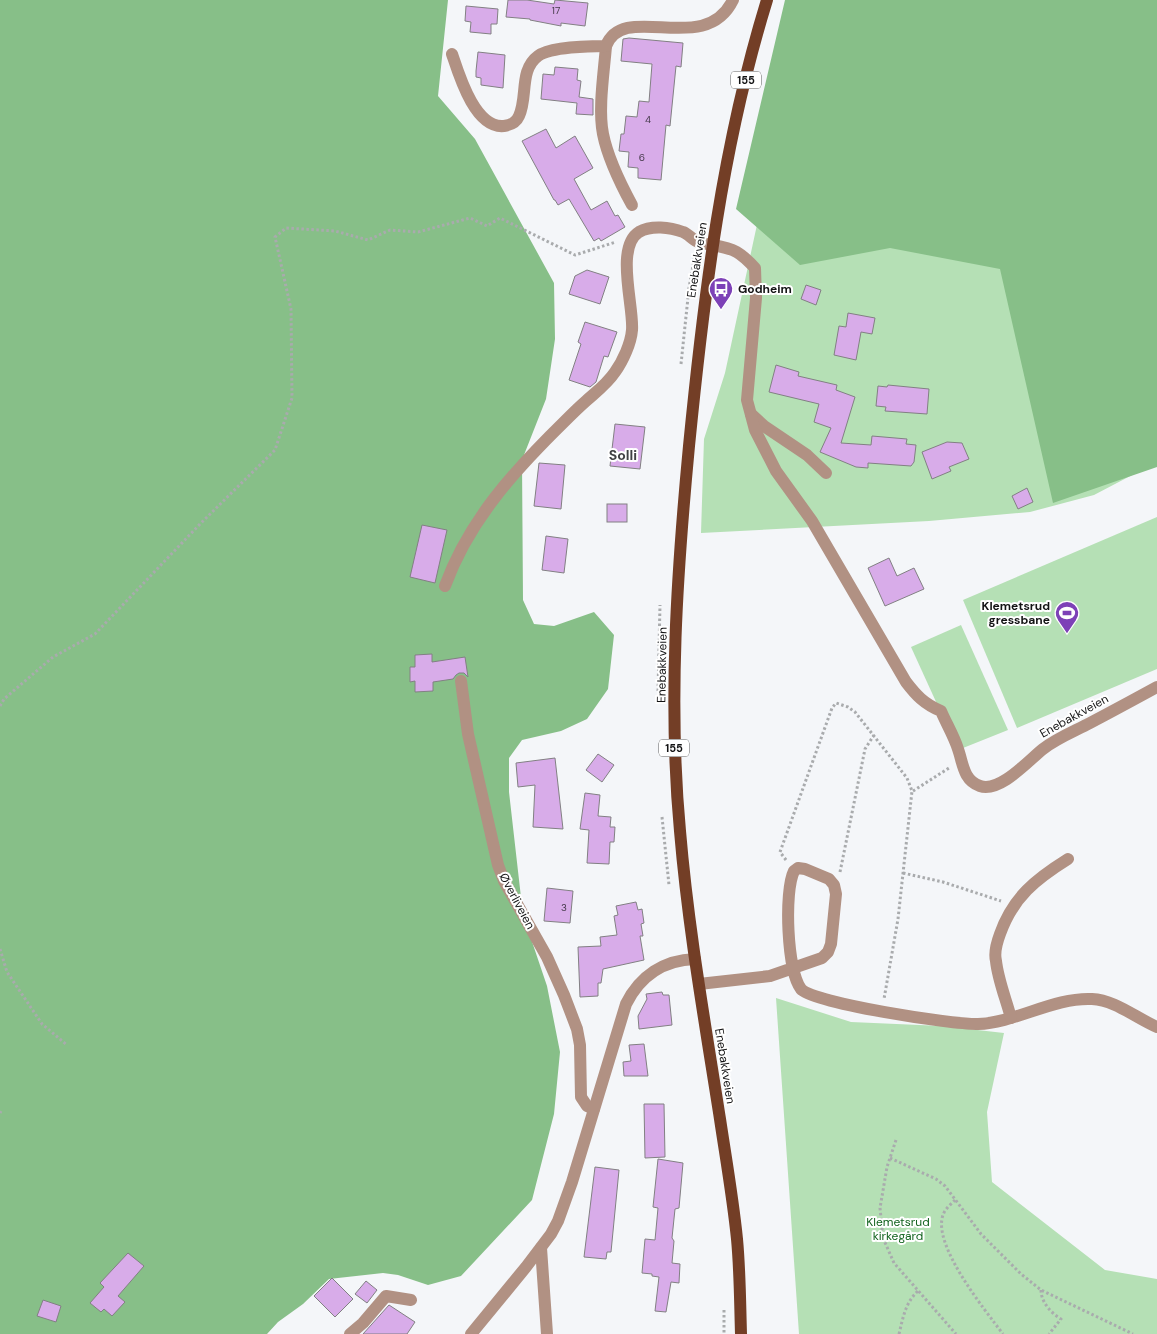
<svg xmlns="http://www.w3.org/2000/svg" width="1157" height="1334" font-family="'DM Sans',sans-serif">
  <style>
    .green { fill: #b5e0b5 }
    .forest { fill: #87bf88 }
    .building { fill: #d8ace9; stroke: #828083 }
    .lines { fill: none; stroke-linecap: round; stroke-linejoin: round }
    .path { stroke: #a9abad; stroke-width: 3; stroke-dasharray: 2.5 2.5; stroke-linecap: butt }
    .minor { stroke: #b19183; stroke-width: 12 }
    .major { stroke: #733e26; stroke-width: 12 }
    .labels { text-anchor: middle; stroke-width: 4; stroke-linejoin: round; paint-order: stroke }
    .number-label { font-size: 10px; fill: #443949 }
    .shield { fill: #fff; stroke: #5a5a5a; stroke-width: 1 }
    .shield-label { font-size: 11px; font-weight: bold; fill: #131314 }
    .street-label { font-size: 12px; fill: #131314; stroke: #fff }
    .poi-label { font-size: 12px; font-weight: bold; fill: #131314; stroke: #fff; text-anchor: start }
    .park-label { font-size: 12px; fill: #12631e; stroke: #fff }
    .neighbourhood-label { font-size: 14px; font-weight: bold; fill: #404144; stroke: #fff }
  </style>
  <rect width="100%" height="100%" fill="#f4f6f9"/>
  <g class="green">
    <path d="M1157,0V462L1094,495L1030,512L929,521L701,533L704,439L725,373L758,220Z"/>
    <path d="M1157,517V669L1017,728L963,600Z"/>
    <path d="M961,625L1008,730L958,750L911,647Z"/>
    <path d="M776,998L851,1022L942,1026L1004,1033L987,1112L992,1182L1105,1270L1157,1279V1334H799Z"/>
  </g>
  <g class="forest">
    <path d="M0,0H448L438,96L475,139L554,283L555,339L546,399L522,460L523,600L534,624L554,626L594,612L614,635L608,689L587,719L561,731L522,740L509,758V792L523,915L547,986L560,1052L554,1114L532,1200L461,1276L428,1285L398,1275L383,1273L329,1279L303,1304L278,1322L267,1334H0Z"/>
    <path d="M785,0H1157V467L1053,503L1000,269L890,248L800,265L736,209Z"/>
  </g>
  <g class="building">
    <path d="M508,0H527L554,4L555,0L588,3L585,26L561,23V26L530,20V19L506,17Z"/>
    <path d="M466,6L498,9L497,24H491V34L470,32L471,22L465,21Z"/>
    <path d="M629,38L683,43L681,67L676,66L670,126L666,125L661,180L638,178V168L628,167L629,152L619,151L621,134H624L626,116L637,117L639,101L649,102L652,64L621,61L623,39Z"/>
    <path d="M478,52L505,55L503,88L481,85V78L476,77V71Z"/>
    <path d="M555,67L578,69L577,80L581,81L579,97L593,99V115L576,114L577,103L541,99L543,74L554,75Z"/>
    <path d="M546,129L556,148L575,136L593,168L574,179L591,210L607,201L615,216L618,215L625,227L601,241L599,238L594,241L569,199L558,205L555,200H554L522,141Z"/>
    <path d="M587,270L609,277L600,304L569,294L575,276Z"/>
    <path d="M806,285L821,290L816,305L801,299Z"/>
    <path d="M848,313L875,318L872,334L861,332L856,360L834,355L839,326L846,327Z"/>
    <path d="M585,322L617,332L608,357L604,356L596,382L590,387L569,380L581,344L578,342Z"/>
    <path d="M776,365L799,372L798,376L837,385L836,390L855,397L841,443L871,445L872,436L907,439L906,444L916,445L914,462L911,466L868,463V468L856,467L820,452L831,428L814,422L819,404L769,392Z"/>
    <path d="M888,385L929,389L927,414L885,411L886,407L876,406L878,386L887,387Z"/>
    <path d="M615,424L645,427L640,469L610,466Z"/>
    <path d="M947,442L962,443L969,459L949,467L951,471L932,479L922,452Z"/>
    <path d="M539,463L565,465L561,509L534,506Z"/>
    <path d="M1027,488L1033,502L1018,509L1012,496Z"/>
    <rect x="607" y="504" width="20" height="18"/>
    <path d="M422,525L447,530L435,583L410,577Z"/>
    <path d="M546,536L568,539L564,573L542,570Z"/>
    <path d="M889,558L897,576L914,568L924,589L885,606L868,568Z"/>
    <path d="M432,654V662L465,657L468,677L464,673H459L456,675L453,679L433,682V691L415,692V681L410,682V667H415V655Z"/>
    <path d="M598,754L614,765L602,782L586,770Z"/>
    <path d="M555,758L563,829L533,827L535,785L518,787L516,763Z"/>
    <path d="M585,793L600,795L598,816L611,817L610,827H615L614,842H610L609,864L587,863L589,830L580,829Z"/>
    <path d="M547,888L573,891L570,923L544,921Z"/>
    <path d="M636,902L638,910L642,909L644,923L641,924L643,936H640L644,960L603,969L601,983H598V996L580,997L578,947L601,946L600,937L617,935L614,916L618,915L616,906Z"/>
    <path d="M662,992L663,995H669L672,1025L639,1029L638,1016L647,999L646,994Z"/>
    <path d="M644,1044L648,1076H624L623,1062L631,1061L629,1045Z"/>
    <path d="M644,1104H664L665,1157L645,1158Z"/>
    <path d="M658,1159L683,1163L679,1208L675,1209L672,1238L674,1241L672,1263L680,1264L679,1283L671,1282L666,1312L655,1311L659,1277L652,1276V1274L642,1273L645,1239L655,1240L658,1208L653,1207Z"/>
    <path d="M595,1167L619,1170L611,1252H607L606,1259L584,1257Z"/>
    <path d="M128,1253L144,1266L118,1296L125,1302L112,1316L104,1309L101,1312L90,1303L104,1287L100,1283Z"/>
    <path d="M332,1278L353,1299L335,1317L314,1296Z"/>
    <path d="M366,1281L377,1290L367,1303L355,1294Z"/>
    <path d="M43,1300L61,1306L56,1322L37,1316Z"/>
    <path d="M389,1305L415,1322L407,1334H363Z"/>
  </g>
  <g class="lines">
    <g class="path">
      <path d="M681,364L689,288L695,254"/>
      <path d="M658,691L660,605"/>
      <path d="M0,706L4,699L53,657L95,634L201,523L275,450L292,398L291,309L275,237L286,228L335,231L368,240L390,230L418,232L470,218L487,226L500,218L575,255L616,242"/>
      <path d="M913,791L949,768"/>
      <path d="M662,817L669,885"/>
      <path d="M786,860L780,852L832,708L836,703L848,707L855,712L907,778L912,791L898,919L884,999"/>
      <path d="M840,872L865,749L874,735"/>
      <path d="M903,873L943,882L1001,901"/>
      <path d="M0,949L7,972L42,1024L67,1045"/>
      <path d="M0,1113L1,1111"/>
      <path d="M896,1140L887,1167L880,1208L883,1238L894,1263L956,1334"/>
      <path d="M890,1158L936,1179L945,1186L981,1234L1021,1274L1041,1290L1133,1334"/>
      <path d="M955,1200C951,1204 945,1209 943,1215C932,1245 985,1310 1003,1334"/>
      <path d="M1041,1290C1041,1302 1051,1313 1061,1319L1049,1334"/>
      <path d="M724,1310V1334"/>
      <path d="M899,1334C903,1318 905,1303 918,1291"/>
    </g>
    <g class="minor">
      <path d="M606,46C604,72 598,109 603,134C608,159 620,183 632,205"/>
      <path d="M452,54C459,75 475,129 504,126C511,125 516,123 519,116C528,97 519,70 538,56C550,47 591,46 606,46C624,0 705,58 733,0"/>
      <path d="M751,414L764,426L807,455L826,473"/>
      <path d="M445,586C469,520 515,470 564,422C571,415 578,408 586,401C596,392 607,384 615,372C623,361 631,343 632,330C634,307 615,247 639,232C651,225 670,227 683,232C689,234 693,241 699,242C703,244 709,244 713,245C735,249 740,252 755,268L756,298L747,400L755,430L776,471L812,521L906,682C916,695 924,704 941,711C946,723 954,736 958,749C963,763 963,780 980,786C1000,793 1029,760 1043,749C1057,738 1075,731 1090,723C1113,711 1135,699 1157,687"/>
      <path d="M461,681L468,734L498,865L504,881L547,957L564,995L577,1029L580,1045L581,1097L587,1106L594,1109"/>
      <path d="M699,984L770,976L822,958L828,952L831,944L836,894L834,885L829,879L805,869L798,868L794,871C784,891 787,971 801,989C813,1003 954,1025 978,1024C1015,1023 1054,997 1092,999C1115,1000 1136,1018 1157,1027"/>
      <path d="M1011,1018C1006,999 998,980 996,961C994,953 997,942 1000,934C1013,897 1036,879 1068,859"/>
      <path d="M541,1248L547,1334"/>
      <path d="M350,1334L363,1323L386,1296L411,1300"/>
      <path d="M471,1334L526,1267L551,1234L558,1221L572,1182L626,1004C640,976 664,960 695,959"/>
    </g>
    <path class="major" d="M741,1334C740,1302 740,1271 737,1239C733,1199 726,1159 720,1119C705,1023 688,927 680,831C668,703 677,573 689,446C704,294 722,146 767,0"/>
  </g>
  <defs>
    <g id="bus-pin" transform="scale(1.25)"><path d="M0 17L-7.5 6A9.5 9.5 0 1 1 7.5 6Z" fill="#7d41b7" stroke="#fff"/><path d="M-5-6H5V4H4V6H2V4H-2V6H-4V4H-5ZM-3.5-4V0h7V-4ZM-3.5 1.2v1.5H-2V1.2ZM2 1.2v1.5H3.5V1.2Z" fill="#fff"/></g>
    <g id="stadium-pin" transform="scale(1.25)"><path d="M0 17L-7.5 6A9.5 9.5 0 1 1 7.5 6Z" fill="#7d41b7" stroke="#fff"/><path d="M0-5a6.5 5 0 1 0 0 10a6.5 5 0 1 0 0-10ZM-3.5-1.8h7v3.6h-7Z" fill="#fff"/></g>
  </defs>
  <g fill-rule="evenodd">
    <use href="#bus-pin" x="721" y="289"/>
    <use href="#stadium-pin" x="1067" y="613"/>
  </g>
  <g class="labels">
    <g class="number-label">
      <text x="556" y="14">17</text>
      <text x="648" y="123">4</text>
      <text x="642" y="161">6</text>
      <text x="564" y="911">3</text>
    </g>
    <g class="shield">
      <rect x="731" y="71.5" width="30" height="17" rx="4"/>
      <rect x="659" y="739.5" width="30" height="17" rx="4"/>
    </g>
    <g class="shield-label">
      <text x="746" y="84">155</text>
      <text x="674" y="752">155</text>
    </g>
    <g class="street-label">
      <text transform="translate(697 260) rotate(-81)" y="4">Enebakkveien</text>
      <text transform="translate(662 665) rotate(-89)" y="4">Enebakkveien</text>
      <text transform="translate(1074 716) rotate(-29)" y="4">Enebakkveien</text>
      <text transform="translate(517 901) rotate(62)" y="4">Øverliveien</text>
      <text transform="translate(725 1066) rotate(81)" y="4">Enebakkveien</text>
    </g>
    <g class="poi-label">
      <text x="738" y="293">Godheim</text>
      <text x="1050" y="610" text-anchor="end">Klemetsrud<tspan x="1050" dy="14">gressbane</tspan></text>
    </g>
    <g class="park-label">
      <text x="898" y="1226">Klemetsrud<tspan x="898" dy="14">kirkegård</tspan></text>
    </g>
    <g class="neighbourhood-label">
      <text x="623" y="460">Solli</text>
    </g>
  </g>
</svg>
